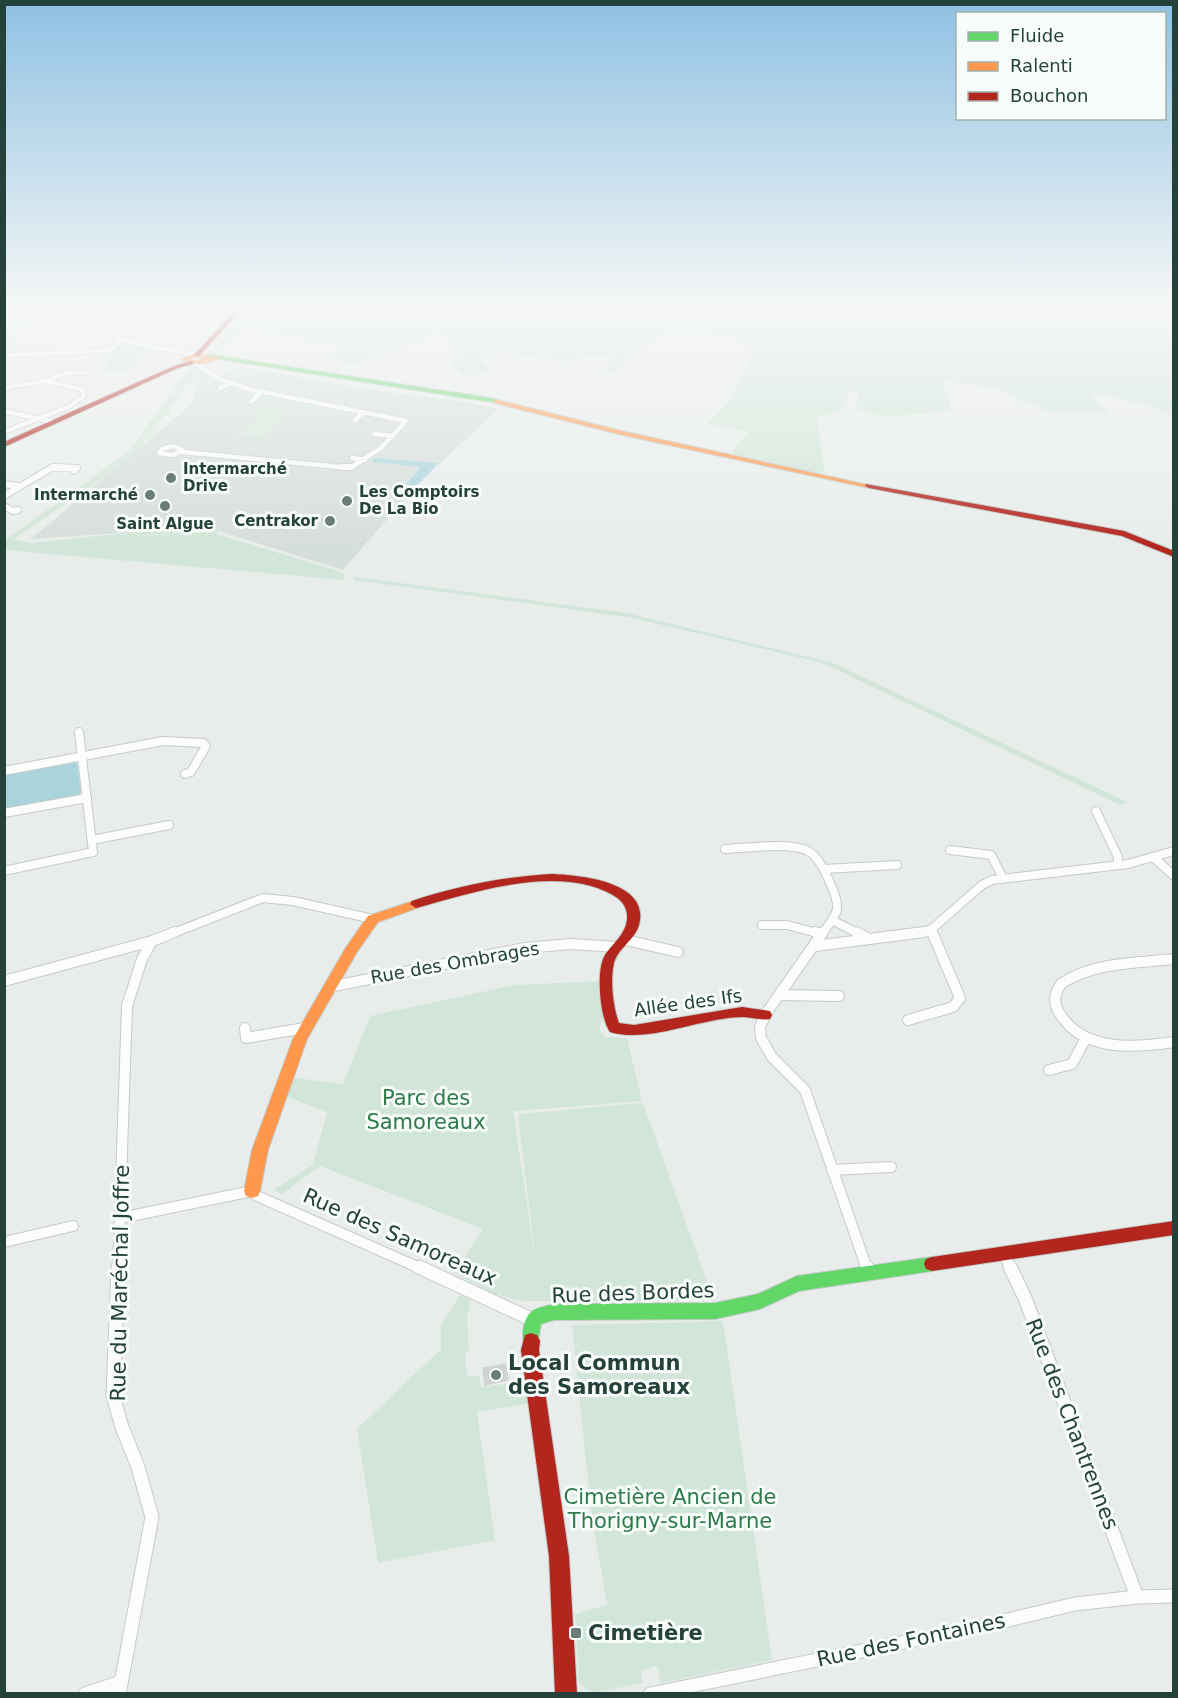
<svg xmlns="http://www.w3.org/2000/svg" width="1178" height="1698" font-family="'DejaVu Sans',sans-serif">
  <style>
    .built { fill: #d6dedb }
    .green { fill: #d1e6d8 }
    .water { fill: #a9d4db }
    .building { fill: #cfd4d2; stroke: #d1d6d4; stroke-width: 1.5 }
    .lines { fill: none; stroke-linecap: round; stroke-linejoin: round }
    .street-far4-casing { stroke: #c5cac8; stroke-width: 6 }
    .street-far3-casing { stroke: #c5cac8; stroke-width: 8 }
    .street-far2-casing { stroke: #c5cac8; stroke-width: 10 }
    .street-far1-casing { stroke: #c5cac8; stroke-width: 12 }
    .street-casing { stroke: #c5cac8; stroke-width: 15 }
    .fast-casing { stroke: #c3cbc8; stroke-width: 2 }
    .slow-casing { stroke: #c3cbc8; stroke-width: 2 }
    .jam-casing { stroke: #c3cbc8; stroke-width: 2 }
    .street-far4 { stroke: #fcfcfc; stroke-width: 4.5 }
    .street-far3 { stroke: #fcfcfc; stroke-width: 6 }
    .street-far2 { stroke: #fcfcfc; stroke-width: 8 }
    .street-far1 { stroke: #fcfcfc; stroke-width: 10 }
    .street { stroke: #fcfcfc; stroke-width: 13 }
    .fast { fill: #63d668; fill-rule: evenodd }
    .slow { fill: #ff974d; fill-rule: evenodd }
    .jam { fill: #b3261e; fill-rule: evenodd }
    .poi-dot { fill: #697e78; stroke: #f7fbf9; stroke-width: 2 }
    .labels { text-anchor: middle; stroke-width: 6; stroke-linejoin: round; paint-order: stroke }
    .far-poi-label { font-size: 15px; font-weight: bold; fill: #24423a; stroke: #f7fbf9; text-anchor: start }
    .street-label { font-size: 18px; fill: #24423a; stroke: #f7fbf9 }
    .near-park-label { font-size: 21px; fill: #2d7a4b; stroke: #f7fbf9 }
    .near-street-label { font-size: 21px; fill: #24423a; stroke: #f7fbf9 }
    .near-poi-label { font-size: 21px; font-weight: bold; fill: #24423a; stroke: #f7fbf9; text-anchor: start }
  </style>
  <rect width="100%" height="100%" fill="#e8edeb"/>
  <path class="built" d="M240,367L380,391L473,403L498,409L414,488L343,570L206,527L31,539L192,404L199,383Z"/>
  <g class="green">
    <path d="M266,309H1173V415L1139,403L1090,393L1108,413H1056L1022,402L1000,388L943,381L951,411C926,413 876,421 855,409L859,394L849,391L842,410L825,416H811L817,417L824,470V473L820,474L734,455L732,452L748,432L706,423L727,405L753,353L747,340C719,336 680,325 654,338C640,345 627,362 616,372H604L614,356L585,355L569,362L498,352L479,357L489,369L478,376L463,375L451,364L460,353L438,331L401,347L353,364L332,358L345,345L247,328L216,352L213,351L236,319L262,315Z"/>
    <path d="M62,310L81,322L11,329L15,350L5,351V313L9,312L10,317Z"/>
    <path d="M121,343L150,349L129,371L103,370L113,351Z"/>
    <path d="M200,366L216,380L226,384L220,387C205,383 197,379 183,387L177,402L170,406V412L162,418L154,431L159,432L149,437L140,447L99,481L18,536L15,540L28,542V546L29,543L156,530C173,516 203,526 222,528L217,533L204,531L116,537L210,532L338,571L344,574L345,580L5,550L4,541L128,452L190,367Z"/>
    <path d="M268,395L346,410L348,412L344,415L258,401Z"/>
    <path d="M256,408L290,410L266,438L237,436L260,412L253,411Z"/>
    <path d="M355,577L626,613L833,663L1127,802L1120,805L823,663L628,617L354,580Z"/>
    <path d="M601,981L605,1013L599,1029L605,1037L627,1038L642,1101L513,1111L536,1265L518,1114L643,1103L714,1301H523L495,1294L454,1273L483,1229L320,1166L282,1194L273,1190L313,1165L327,1112L281,1094L288,1077L343,1084L370,1016L515,985Z"/>
    <path d="M460,1295L471,1300L467,1318L469,1351H465L467,1376H479L481,1387L527,1381L530,1403L477,1412L495,1540L378,1563L357,1429L441,1349V1324Z"/>
    <path d="M723,1321L772,1660L661,1683L657,1666L641,1670L643,1683L592,1693L579,1683L575,1614L611,1604L607,1603L592,1518L572,1325Z"/>
  </g>
  <g class="water">
    <path d="M375,458L438,463L414,488L405,487L420,467L372,462Z"/>
    <path d="M71,760L77,763L81,792L78,796L5,811V773Z"/>
  </g>
  <path class="building" d="M506,1364L508,1380L485,1385L483,1368Z"/>
  <g class="lines">
    <g class="street-far4-casing">
      <g id="street-far4">
        <path d="M66,309L121,340L195,355"/>
        <path d="M9,355L105,351L111,350L121,340"/>
        <path d="M4,388L45,381L67,373H86"/>
        <path d="M220,388L231,383"/>
        <path d="M251,402L261,392"/>
        <path d="M4,411L53,422"/>
        <path d="M355,420L364,412"/>
        <path d="M4,432L70,406L84,396L82,389L45,381"/>
        <path d="M374,434L393,436"/>
        <path d="M173,446L183,450L173,455L159,453L162,449Z"/>
        <path d="M182,452L350,468L381,448L406,421L248,389L222,380L195,363"/>
        <path d="M352,458L365,460"/>
        <path d="M50,469H76"/>
      </g>
    </g>
    <g class="street-far3-casing">
      <g id="street-far3">
        <path d="M56,467L77,468L74,471"/>
        <path d="M341,467H352"/>
        <path d="M4,484L19,486"/>
        <path d="M4,496L53,467"/>
        <path d="M4,506L13,511L18,510"/>
      </g>
    </g>
    <g class="street-far2-casing">
      <g id="street-far2">
        <path d="M4,771L163,741L203,743L206,746L191,772L185,774"/>
        <path d="M1096,811L1118,857V865"/>
        <path d="M4,813L87,798"/>
        <path d="M92,840L169,825"/>
        <path d="M725,849C745,848 791,842 808,851C820,858 825,872 831,885C842,910 838,912 822,934"/>
        <path d="M950,850L991,855L1003,878"/>
        <path d="M1153,857L1174,876"/>
        <path d="M824,869L897,865"/>
        <path d="M4,871L93,852L79,732"/>
        <path d="M832,920L859,934"/>
        <path d="M762,925H787L821,934"/>
        <path d="M931,929L933,934"/>
        <path d="M171,934L263,898L293,901L373,919"/>
        <path d="M912,934L925,932L934,927L982,885L992,880L1128,864L1174,851"/>
      </g>
    </g>
    <g class="street-far1-casing">
      <g id="street-far1">
        <path d="M815,932L822,934"/>
        <path d="M823,932L765,1015L760,1027L761,1038L772,1057L805,1090L867,1269"/>
        <path d="M856,932L869,939"/>
        <path d="M626,940L678,952"/>
        <path d="M815,946L924,932"/>
        <path d="M1174,959C1137,963 1093,962 1061,984C1054,994 1053,1004 1060,1014C1084,1052 1134,1048 1174,1042"/>
        <path d="M4,981L152,941L175,932"/>
        <path d="M329,987L525,948L571,944L617,947"/>
        <path d="M779,995L839,996"/>
        <path d="M908,1020L953,1007L960,998L932,932"/>
        <path d="M245,1028L246,1038L305,1028"/>
        <path d="M1049,1070L1072,1064L1086,1038"/>
        <path d="M832,1170L891,1167"/>
        <path d="M121,1218L252,1191L255,1195L422,1269"/>
        <path d="M4,1242L73,1226"/>
        <path d="M1004,1254L1011,1269"/>
        <path d="M118,1269L127,1006L142,959L152,941"/>
      </g>
    </g>
    <g class="street-casing">
      <g id="street">
        <path d="M118,1267L113,1396L122,1427L138,1467L152,1517L119,1694"/>
        <path d="M419,1267L533,1320"/>
        <path d="M867,1267L869,1274"/>
        <path d="M1010,1267L1025,1298L1137,1597"/>
        <path d="M85,1694L121,1682"/>
        <path d="M650,1694L974,1628L1075,1604L1137,1597L1174,1596"/>
      </g>
    </g>
    <g class="fast-casing">
      <g id="fast">
        <path d="M207,354L497,399L501,401L497,403L205,357V355Z"/>
        <path d="M932,1257L938,1259L940,1264L938,1269L932,1271L799,1291L760,1309L715,1319L554,1320L541,1324L537,1347L531,1349L525,1347C522,1341 523,1338 523,1332C526,1309 534,1309 554,1304L715,1303L758,1294L797,1276Z"/>
      </g>
    </g>
    <g class="slow-casing">
      <g id="slow">
        <path d="M195,353L210,356L211,358L217,356L220,358C209,364 192,368 181,359ZM196,357L204,358L196,361L189,359Z"/>
        <path d="M494,399L622,431L873,486L869,488L622,435L494,403Z"/>
        <path d="M416,900L420,901L422,904L420,907L378,922L357,952L307,1039L268,1150L260,1191L258,1196L252,1198L246,1196L244,1191L252,1150L293,1039L345,949L368,916Z"/>
      </g>
    </g>
    <g class="jam-casing">
      <g id="jam">
        <path d="M231,309H237L239,313L199,356H195V354L233,313Z"/>
        <path d="M191,361L193,362V364L178,368L4,447V442L174,366Z"/>
        <path d="M866,484L1124,531L1174,551V557L1122,536L869,488L865,486Z"/>
        <path d="M551,874C578,875 651,881 639,925C635,940 618,948 614,963C610,980 613,1007 619,1023L634,1025L742,1007L770,1011L772,1015L770,1019C761,1021 752,1017 743,1017C702,1017 649,1044 610,1032C600,1018 596,972 604,957C611,944 626,935 627,919C628,907 621,899 611,894C556,864 472,893 416,908L410,904L412,901C457,886 503,877 551,874Z"/>
        <path d="M1174,1221V1235L932,1271L926,1269L924,1264L926,1259L932,1257Z"/>
        <path d="M531,1333L537,1335L540,1341L539,1350L569,1556L577,1694H555L549,1556L521,1350L525,1335Z"/>
      </g>
    </g>
    <use href="#street-far4" class="street-far4"/>
    <use href="#street-far3" class="street-far3"/>
    <use href="#street-far2" class="street-far2"/>
    <use href="#street-far1" class="street-far1"/>
    <use href="#street" class="street"/>
    <use href="#fast" class="fast"/>
    <use href="#slow" class="slow"/>
    <use href="#jam" class="jam"/>
  </g>
  <linearGradient id="sky" x2="0" y2="1"><stop stop-color="#8fc1e3"/><stop offset="0.56" stop-color="#f5f7f6"/><stop offset="1" stop-color="#f5f7f6" stop-opacity="0"/></linearGradient>
  <rect width="1178" height="547" fill="url(#sky)"/>
  <g class="poi-dot">
    <circle cx="171" cy="478" r="6"/>
    <circle cx="150" cy="495" r="6"/>
    <circle cx="347" cy="501" r="6"/>
    <circle cx="165" cy="506" r="6"/>
    <circle cx="330" cy="521" r="6"/>
    <circle cx="496" cy="1375" r="6"/>
    <rect x="570" y="1627" width="12" height="12" rx="3"/>
  </g>
  <g class="labels">
    <g class="far-poi-label">
      <text x="183" y="474">Intermarché<tspan x="183" dy="17">Drive</tspan></text>
      <text x="359" y="497">Les Comptoirs<tspan x="359" dy="17">De La Bio</tspan></text>
      <text x="138" y="500" text-anchor="end">Intermarché</text>
      <text x="318" y="526" text-anchor="end">Centrakor</text>
      <text x="165" y="529" text-anchor="middle">Saint Algue</text>
    </g>
    <g class="street-label">
      <text transform="translate(455 963) rotate(-10)" y="6">Rue des Ombrages</text>
      <text transform="translate(688 1003) rotate(-8)" y="6">Allée des Ifs</text>
    </g>
    <g class="near-park-label">
      <text x="426" y="1105">Parc des<tspan x="426" dy="24">Samoreaux</tspan></text>
      <text x="670" y="1504">Cimetière Ancien de<tspan x="670" dy="24">Thorigny-sur-Marne</tspan></text>
    </g>
    <g class="near-street-label">
      <text transform="translate(400 1237) rotate(24)" y="7">Rue des Samoreaux</text>
      <text transform="translate(120 1283) rotate(-89)" y="7">Rue du Maréchal Joffre</text>
      <text transform="translate(633 1293) rotate(-2)" y="7">Rue des Bordes</text>
      <text transform="translate(1072 1424) rotate(69)" y="7">Rue des Chantrennes</text>
      <text transform="translate(911 1640) rotate(-12)" y="7">Rue des Fontaines</text>
    </g>
    <g class="near-poi-label">
      <text x="508" y="1370">Local Commun<tspan x="508" dy="24">des Samoreaux</tspan></text>
      <text x="588" y="1640">Cimetière</text>
    </g>
  </g>
  <rect width="1178" height="1698" fill="none" stroke="#24423a" stroke-width="12"/>
  <rect x="956" y="12" width="210" height="108" fill="#f7fbf9" stroke="#a3b1ad" stroke-width="1.5"/>
  <rect x="968" y="32" width="30" height="9" fill="#63d668" stroke="#a3b1ad" stroke-width="1.5"/>
  <text x="1010" y="42" font-size="18" fill="#24423a">Fluide</text>
  <rect x="968" y="62" width="30" height="9" fill="#ff974d" stroke="#a3b1ad" stroke-width="1.5"/>
  <text x="1010" y="72" font-size="18" fill="#24423a">Ralenti</text>
  <rect x="968" y="92" width="30" height="9" fill="#b3261e" stroke="#a3b1ad" stroke-width="1.5"/>
  <text x="1010" y="102" font-size="18" fill="#24423a">Bouchon</text>
</svg>
